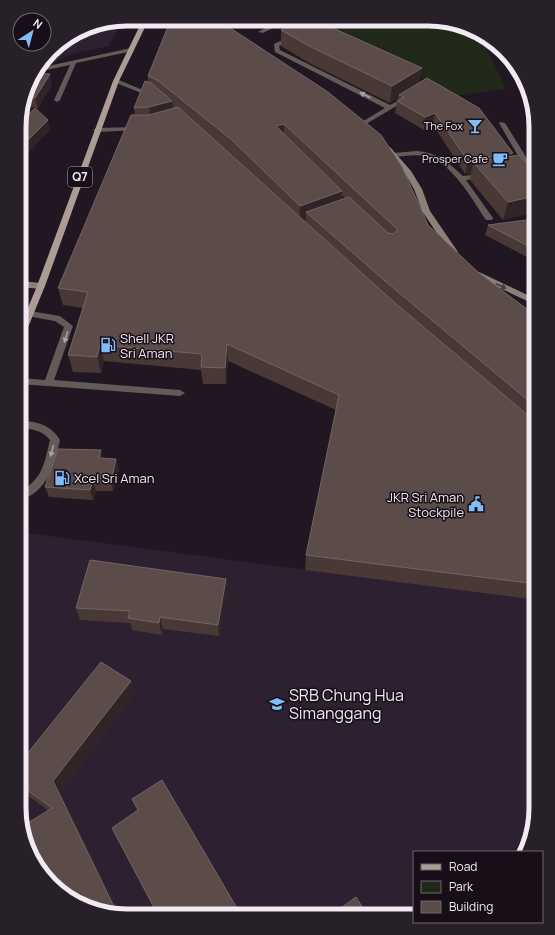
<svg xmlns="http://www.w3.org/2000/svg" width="555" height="935" font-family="Manrope,sans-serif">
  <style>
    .built { fill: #2d2030 }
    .green { fill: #202819 }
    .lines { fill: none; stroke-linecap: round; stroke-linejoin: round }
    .lane { fill: #625b57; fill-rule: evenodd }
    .street { fill: #625b57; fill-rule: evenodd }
    .secondary { fill: #8b817a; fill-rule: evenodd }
    .primary { fill: #ab9d95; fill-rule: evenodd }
    .wall { fill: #493936; fill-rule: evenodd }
    .shaded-wall { fill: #312426 }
    .building { fill: #5b4c4a; stroke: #726565 }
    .oneway { fill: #aaa2a4 }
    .oneway2 { fill: #453c3f }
    .labels { text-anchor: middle; stroke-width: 3; stroke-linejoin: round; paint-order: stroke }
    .far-poi-label { font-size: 11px; fill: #f1eaf2; stroke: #170e18; text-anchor: end }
    .shield { fill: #170e18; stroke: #b0a8b1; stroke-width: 1 }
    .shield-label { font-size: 12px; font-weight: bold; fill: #f1eaf2 }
    .poi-label { font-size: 13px; fill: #f1eaf2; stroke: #170e18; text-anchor: start }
    .near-poi-label { font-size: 16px; fill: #f1eaf2; stroke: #170e18; text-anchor: start }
    .rim { fill: none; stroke: #f1eaf2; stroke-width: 5 }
  </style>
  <rect width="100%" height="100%" fill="#201722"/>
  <g class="built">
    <path d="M122,20L109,46L76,53L52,62H43L55,46L86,27Z"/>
    <path d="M19,532L536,600V816L522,852H414V916L112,915L27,849L19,808Z"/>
  </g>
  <path class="green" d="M298,20L449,21L481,37L506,89L453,96L429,81Z"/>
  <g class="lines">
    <g class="lane">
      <path d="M279,20H291L309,29L304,30L285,22L263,33L258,32Z"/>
      <path d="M291,36L296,37L279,46L280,50L390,105L405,97L410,98L366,124H362V122L385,108L275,52L274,44Z"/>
      <path d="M131,48L134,50L133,51L76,63L60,100L57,102L54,100L70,65L36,72L39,68Z"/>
      <path d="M116,79L155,95L156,96L151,97L114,82V80Z"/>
      <path d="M500,122L505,123L536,173L535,175L528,173L499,123Z"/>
      <path d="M138,127L140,128V130L96,132L93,130L96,128Z"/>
      <path d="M416,151C436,152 448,162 463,176L485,173V177L466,180L493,218L492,220H486C472,199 451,161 425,156C415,154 404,156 394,157L390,155L394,153Z"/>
      <path d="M19,420C36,422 51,424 60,440C54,466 48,491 19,501V492C43,479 44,464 50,440C42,430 32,429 19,428Z"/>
    </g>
    <path class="street" d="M30,311L60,316L73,326L54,380L180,390L185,393L180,396L20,384V378L45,380L64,327L55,321L27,316L26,314L27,312Z"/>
    <g class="secondary">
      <path d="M504,52L528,86L530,96L527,94L502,54Z"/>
      <path d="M386,147H390L411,171L422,189L430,211L458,252L457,254H451L422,211L414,189L404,172L384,148Z"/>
      <path d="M479,272L536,299V305L476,277L475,275Z"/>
      <path d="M20,281L41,283L45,286L41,289L20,287Z"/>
    </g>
    <path class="primary" d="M143,19H149L119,81L45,286L24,337L20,340V327L37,286L113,81Z"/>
  </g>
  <g class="wall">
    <path d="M171,19L428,225L479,273L536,316V600L305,570L306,555L336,410L228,361L226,384H203L201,370L104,361L101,373L73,372L68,355L83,308L63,305L58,288L135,115L134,108L148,82V76ZM342,196L345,198L342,199Z"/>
    <path d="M281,30L420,82L536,174V212L503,220L470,180L471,173L465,174L433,125L424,130L395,113L397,101L398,100V98L390,103L311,64L281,46Z"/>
    <path d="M30,79L52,84L38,108L22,106Z"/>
    <path d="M536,220V259L529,255L527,257L485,235L488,225Z"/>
    <path d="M104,458L116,459L119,469L113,491H96L93,500L49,497L45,487Z"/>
    <path d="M227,591L219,636L163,629L162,635L132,630L130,623L80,620L76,608Z"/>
    <path d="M131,681L135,694L60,792L120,915H112L49,811L19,789V764Z"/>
  </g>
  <g class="shaded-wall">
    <path d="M422,68L419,85L399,95L398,98L390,103L392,86Z"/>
    <path d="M50,74L52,84L38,108L35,98Z"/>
    <path d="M172,101L174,118L151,125L149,107Z"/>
    <path d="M435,113L433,125L424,130L425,117Z"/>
    <path d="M48,120L50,130L20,161V148Z"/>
    <path d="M284,124V140L276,126Z"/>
    <path d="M513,153L510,166L473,162L471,173L465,174L468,161Z"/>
    <path d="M342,191L341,207L306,212V220L299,222L300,206Z"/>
    <path d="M536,196V212L503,220L508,202Z"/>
    <path d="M532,245L529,255L527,257L530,247Z"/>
    <path d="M227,344L228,361L226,384L225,368Z"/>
    <path d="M100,345L104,361L101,373L97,357Z"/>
    <path d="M101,450L104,460L99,458Z"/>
    <path d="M116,459L119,469L113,491L111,482Z"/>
    <path d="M93,481L96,491L93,500L90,490Z"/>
    <path d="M226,579L227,591L219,636L218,625Z"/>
    <path d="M160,617L163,629L162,635L159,623Z"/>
    <path d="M131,681L135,694L60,792L120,915H118L53,781Z"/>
  </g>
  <g class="building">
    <path d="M171,19L218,20L328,92L381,135L402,167L428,225L479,273L536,316V407L385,281L306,212L349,197L388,233L393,234L398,230L284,124L276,126L342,191L300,206L232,140L157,80L148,76Z"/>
    <path d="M303,20H315L422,68L392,86L311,47L281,30Z"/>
    <path d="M35,73L50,74L35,98L25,97L30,79Z"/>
    <path d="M427,78L479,108L513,153L468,161L435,113L425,117L397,101L404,97L399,95Z"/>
    <path d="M145,81L151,83L172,101L149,107L134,108Z"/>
    <path d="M178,107L395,303L536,422V584L306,555L339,395L227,344L225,368L201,367L202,354L100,345L97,357L68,355L88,292L58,288L131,115H149Z"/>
    <path d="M35,108L48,120L20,148V123Z"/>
    <path d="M519,155L536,174V196L508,202L473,162Z"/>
    <path d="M534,219L536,220V247L532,245L530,247L488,225Z"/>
    <path d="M58,449L101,450L99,458L116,459L111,482L93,481L90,490L45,487Z"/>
    <path d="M90,560L226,579L218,625L160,617L159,623L128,618L130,611L76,608Z"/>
    <path d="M101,662L131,681L53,781L118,915H112L61,894L27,849L23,826L52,808L19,784V764Z"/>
    <path d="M162,780L241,915H158L112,828L138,810L132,799Z"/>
    <path d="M356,897L368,916H330Z"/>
  </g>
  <defs><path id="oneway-solid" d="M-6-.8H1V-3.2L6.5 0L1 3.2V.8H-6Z"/></defs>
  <g class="oneway">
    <use href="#oneway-solid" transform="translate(365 95) rotate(-153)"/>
    <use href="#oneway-solid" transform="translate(66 337) rotate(108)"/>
    <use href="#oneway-solid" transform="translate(52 451) rotate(104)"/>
  </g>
  <use class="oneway2" href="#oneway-solid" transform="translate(501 286) rotate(25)"/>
  <defs>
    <g id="bar-bare" transform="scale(1.2)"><path d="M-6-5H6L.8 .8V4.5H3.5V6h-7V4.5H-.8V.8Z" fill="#7fbdfa" stroke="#170e18" stroke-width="2.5" paint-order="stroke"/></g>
    <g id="cafe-bare" transform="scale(1.2)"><path d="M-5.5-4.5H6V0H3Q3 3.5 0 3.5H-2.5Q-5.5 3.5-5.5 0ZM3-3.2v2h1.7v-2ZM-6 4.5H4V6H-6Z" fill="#7fbdfa" stroke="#170e18" stroke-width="2.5" paint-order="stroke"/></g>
    <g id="fuel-bare" transform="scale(1.2)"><path d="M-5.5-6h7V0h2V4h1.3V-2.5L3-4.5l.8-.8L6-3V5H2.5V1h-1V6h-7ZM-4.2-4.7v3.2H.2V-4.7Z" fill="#7fbdfa" stroke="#170e18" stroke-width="2.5" paint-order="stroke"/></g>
    <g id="civic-bare" transform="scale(1.2)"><path d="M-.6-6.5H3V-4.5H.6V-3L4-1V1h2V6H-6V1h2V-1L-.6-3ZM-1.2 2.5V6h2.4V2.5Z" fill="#7fbdfa" stroke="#170e18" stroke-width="2.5" paint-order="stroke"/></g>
    <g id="school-bare" transform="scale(1.2)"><path d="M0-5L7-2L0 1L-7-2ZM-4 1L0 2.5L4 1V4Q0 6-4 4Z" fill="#7fbdfa" stroke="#170e18" stroke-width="2.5" paint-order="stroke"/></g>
  </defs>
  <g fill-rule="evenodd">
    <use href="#bar-bare" x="475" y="126"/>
    <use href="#cafe-bare" x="500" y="159"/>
    <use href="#fuel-bare" x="108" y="345"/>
    <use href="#fuel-bare" x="62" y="478"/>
    <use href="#civic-bare" x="476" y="504"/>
    <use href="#school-bare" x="277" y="704"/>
  </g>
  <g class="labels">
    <g class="far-poi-label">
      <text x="463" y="130">The Fox</text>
      <text x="488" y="163">Prosper Cafe</text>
    </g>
    <rect class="shield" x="68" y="167" width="24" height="20" rx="3"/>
    <g class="shield-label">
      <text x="80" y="181">Q7</text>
    </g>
    <g class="poi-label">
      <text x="120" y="343">Shell JKR<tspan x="120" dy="15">Sri Aman</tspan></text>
      <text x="74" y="483">Xcel Sri Aman</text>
      <text x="464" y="502" text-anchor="end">JKR Sri Aman<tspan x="464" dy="15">Stockpile</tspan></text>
    </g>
    <g class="near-poi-label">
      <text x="289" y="701">SRB Chung Hua<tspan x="289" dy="18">Simanggang</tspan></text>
    </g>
  </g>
  <path d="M0 0H555V935H0ZM127 26H428A101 101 0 0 1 529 127V808A101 101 0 0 1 428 909H127A101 101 0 0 1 26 808V127A101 101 0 0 1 127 26Z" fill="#282029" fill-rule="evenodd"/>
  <path class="rim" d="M127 26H428A101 101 0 0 1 529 127V808A101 101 0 0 1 428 909H127A101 101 0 0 1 26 808V127A101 101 0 0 1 127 26Z"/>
  <rect x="413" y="851" width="130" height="72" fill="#170e18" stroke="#6e666f"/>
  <rect x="421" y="864" width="20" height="6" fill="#ab9d95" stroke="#6e666f"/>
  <text x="449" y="871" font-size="12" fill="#f1eaf2">Road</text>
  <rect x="421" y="881" width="20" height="12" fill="#202819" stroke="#6e666f"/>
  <text x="449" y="891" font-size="12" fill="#f1eaf2">Park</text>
  <rect x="421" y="901" width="20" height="12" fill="#5b4c4a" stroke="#6e666f"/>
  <text x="449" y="911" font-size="12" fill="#f1eaf2">Building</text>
  <g transform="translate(32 32) rotate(36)"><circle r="19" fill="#170e18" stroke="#6e666f"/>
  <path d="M0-3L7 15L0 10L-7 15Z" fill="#7fbdfa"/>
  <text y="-6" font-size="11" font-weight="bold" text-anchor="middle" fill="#f1eaf2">N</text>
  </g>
</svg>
